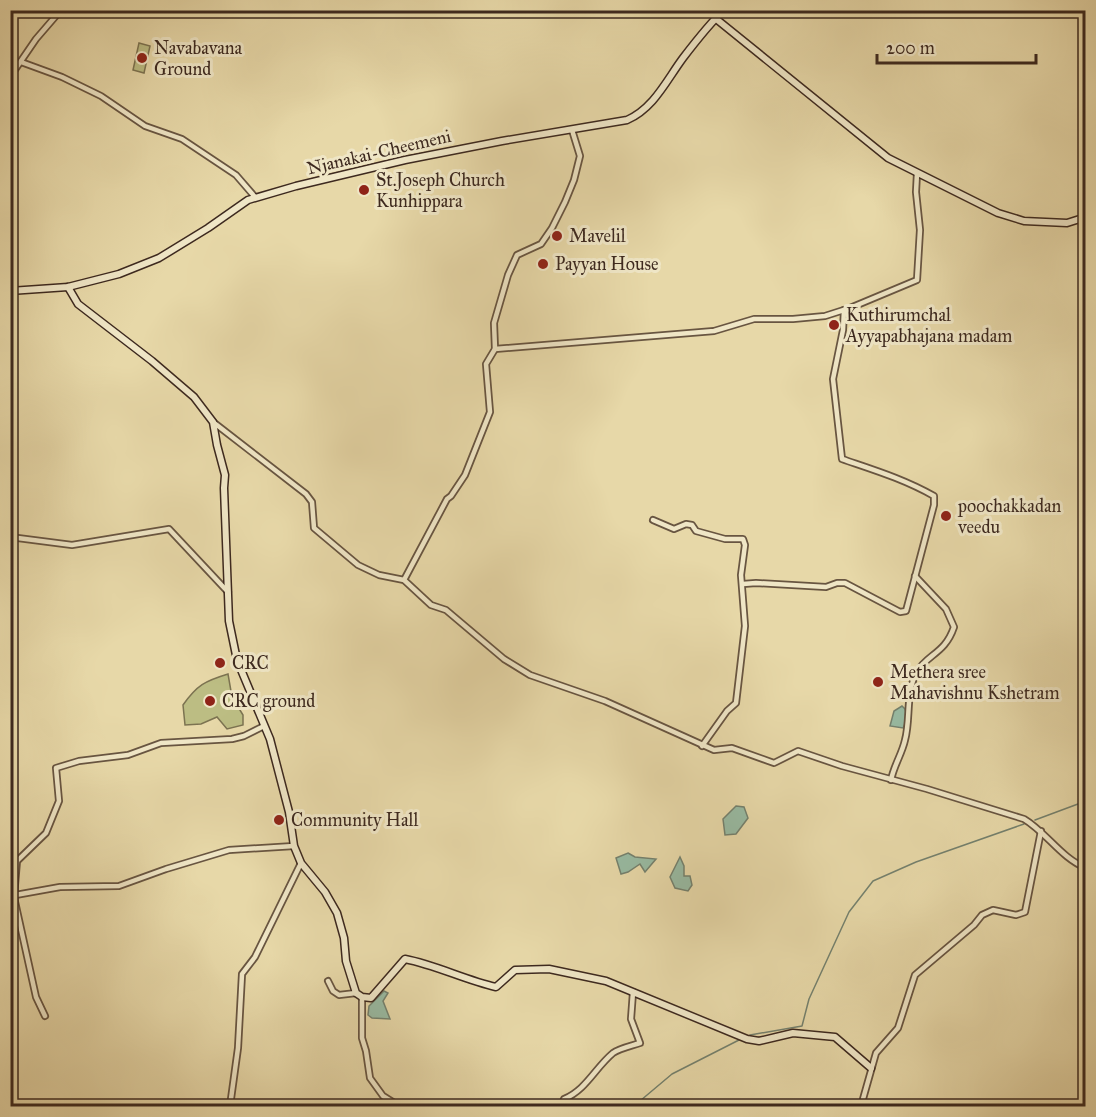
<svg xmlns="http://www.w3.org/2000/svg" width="1096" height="1117" font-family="'IM FELL Great Primer',serif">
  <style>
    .green { fill: #bcbd83; stroke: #7c7351; stroke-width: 1.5 }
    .water { fill: #98bba3; stroke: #74816e; stroke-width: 1.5 }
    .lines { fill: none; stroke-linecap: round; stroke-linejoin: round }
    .stream { stroke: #74816e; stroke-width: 1.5 }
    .street-casing { stroke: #685541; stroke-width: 8 }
    .secondary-casing { stroke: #3d291f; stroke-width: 9 }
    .street { stroke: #efe6c6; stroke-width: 4.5 }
    .secondary { stroke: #efe6c6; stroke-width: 6 }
    .poi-dot { fill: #8f2418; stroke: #efe6c6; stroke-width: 2 }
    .labels { text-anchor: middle; stroke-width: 6; stroke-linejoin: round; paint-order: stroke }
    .poi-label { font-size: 18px; fill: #3d291f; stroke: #efe6c6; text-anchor: start }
    .street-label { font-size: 18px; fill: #3d291f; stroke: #efe6c6 }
  </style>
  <rect width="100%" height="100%" fill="#e7d8a8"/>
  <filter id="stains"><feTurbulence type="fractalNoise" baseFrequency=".00333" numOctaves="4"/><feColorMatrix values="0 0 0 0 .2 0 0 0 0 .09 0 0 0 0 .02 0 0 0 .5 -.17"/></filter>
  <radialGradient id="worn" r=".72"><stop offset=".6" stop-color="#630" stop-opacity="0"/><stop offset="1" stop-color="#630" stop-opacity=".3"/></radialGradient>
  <g class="green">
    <path d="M139,43L150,46L144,73L133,70Z"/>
    <path d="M228,674L232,697L243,715V725L227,729L217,717L201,724L185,725L183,705C197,685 205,681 228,674Z"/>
  </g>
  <g class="water">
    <path d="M902,706L905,709L908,718L903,728L890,726L894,711Z"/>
    <path d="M736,806L744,807L748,818L736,834L725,835L723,819Z"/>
    <path d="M628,853L635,857L656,859L645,872L640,864L628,872L621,874L616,858Z"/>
    <path d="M680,857L684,866V876H690L692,885L688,891L675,888L670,877Z"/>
    <path d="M384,991L388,993L383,1001L390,1019L372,1018L368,1015L369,1006Z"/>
  </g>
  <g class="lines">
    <g class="stream">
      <path d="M1035,820L1086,801"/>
      <path d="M750,1035L802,1026L809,999L849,912L873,881L916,862L1024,824"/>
      <path d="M634,1106L672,1074L739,1040"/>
    </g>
    <g class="street-casing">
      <g id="street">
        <path d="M21,62L62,77L101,96L145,126L182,139L236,175L255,197"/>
        <path d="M10,77L36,39L61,10"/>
        <path d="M495,349L714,331L754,319H793L825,316L850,308L917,280L920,230L916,192L917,173"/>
        <path d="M213,422L306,494L312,502L314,528L358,565L379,575L404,580L431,605L446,610L504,659L530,675L605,701L714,750L732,748L774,763L798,751L842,766L927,789L1024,819C1046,832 1061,858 1086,868"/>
        <path d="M653,520L674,529L686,524L692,525L696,531L725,539H743L745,545L741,575L745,626L736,703L727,711L702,746"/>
        <path d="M10,537L72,545L169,529L228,592"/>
        <path d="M404,580L447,499L451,496L465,475L490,412L486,364L495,349L494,323L508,275L517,255L541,244L552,228L565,202L574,180L580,156L572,130"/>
        <path d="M743,584L756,583L826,587L837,583H845L900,612L906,611L934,505V496C904,479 874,470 842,459L833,379L843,330L844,310"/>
        <path d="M891,780C894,765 902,754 905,740C911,718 905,693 917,672C927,654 945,654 954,627L946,609L915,576"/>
        <path d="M10,896L60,887L119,886L166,869L229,850L294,846"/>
        <path d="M328,981L333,991L339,995L356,993"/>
        <path d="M362,997V1038L366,1051L370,1078L383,1096L399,1106"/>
        <path d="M45,1016L36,997L14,897L17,861L46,833L59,801L56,768L79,761L128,755L161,743L232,739L244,736L264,726"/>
        <path d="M230,1106L238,1048L242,974L255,957L301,863"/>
        <path d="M561,1106L564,1099C586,1090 595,1068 613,1053C620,1048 631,1046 640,1043L631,1019L633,992"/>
        <path d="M861,1106L876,1053L898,1028L915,975L974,925L982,915L993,910L1016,915L1025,912L1041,831"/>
      </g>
    </g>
    <g class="secondary-casing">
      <g id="secondary">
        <path d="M715,18L888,158L998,213L1024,221L1067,223L1086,217"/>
        <path d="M68,287L78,304L152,361L194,397L213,422L217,445L225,475L224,488L229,621L237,660L270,739L289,812L294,846L301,863L325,892L337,913L344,938L346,961L356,993L362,997L371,998L405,959C436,965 465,980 496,987L515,970L549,969L606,981L747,1039L759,1041L793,1033L835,1037L871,1068"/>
        <path d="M10,291L68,287L119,274L159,258L208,228L248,200L296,186L405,160L502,141L627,120C654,108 666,81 683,58C696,41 709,24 724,10"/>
      </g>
    </g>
    <use href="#street" class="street"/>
    <use href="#secondary" class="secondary"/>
  </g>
  <g class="poi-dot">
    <circle cx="142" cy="58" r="6"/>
    <circle cx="364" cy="190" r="6"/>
    <circle cx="557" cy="236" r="6"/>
    <circle cx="543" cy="264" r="6"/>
    <circle cx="834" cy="325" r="6"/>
    <circle cx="946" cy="516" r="6"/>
    <circle cx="220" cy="663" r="6"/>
    <circle cx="878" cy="682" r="6"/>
    <circle cx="210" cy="701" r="6"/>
    <circle cx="279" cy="820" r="6"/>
  </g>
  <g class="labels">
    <g class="poi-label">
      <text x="154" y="54">Navabavana<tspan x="154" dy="21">Ground</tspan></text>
      <text x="376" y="186">St.Joseph Church<tspan x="376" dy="21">Kunhippara</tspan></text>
      <text x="569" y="242">Mavelil</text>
      <text x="555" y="270">Payyan House</text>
      <text x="846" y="321">Kuthirumchal<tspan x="846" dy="21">Ayyapabhajana madam</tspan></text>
      <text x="958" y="512">poochakkadan<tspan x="958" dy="21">veedu</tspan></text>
      <text x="232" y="669">CRC</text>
      <text x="890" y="678">Methera sree<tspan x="890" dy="21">Mahavishnu Kshetram</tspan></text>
      <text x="222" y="707">CRC ground</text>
      <text x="291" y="826">Community Hall</text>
    </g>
    <g class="street-label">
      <text transform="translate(379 152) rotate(-13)" y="6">Njanakai-Cheemeni</text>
    </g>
  </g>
  <rect width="1096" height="1117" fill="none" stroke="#e7d8a8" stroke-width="36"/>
  <rect x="12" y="12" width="1072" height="1093" fill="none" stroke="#3d291f" stroke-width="3"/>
  <rect x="18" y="18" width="1060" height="1081" fill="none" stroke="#3d291f" stroke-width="1.5"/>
  <path d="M877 54v9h159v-9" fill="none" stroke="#3d291f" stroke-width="3"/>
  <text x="886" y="54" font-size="18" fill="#3d291f" stroke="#efe6c6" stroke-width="4.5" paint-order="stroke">200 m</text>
  <rect width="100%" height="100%" filter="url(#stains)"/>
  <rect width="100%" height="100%" fill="url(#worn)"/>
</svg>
